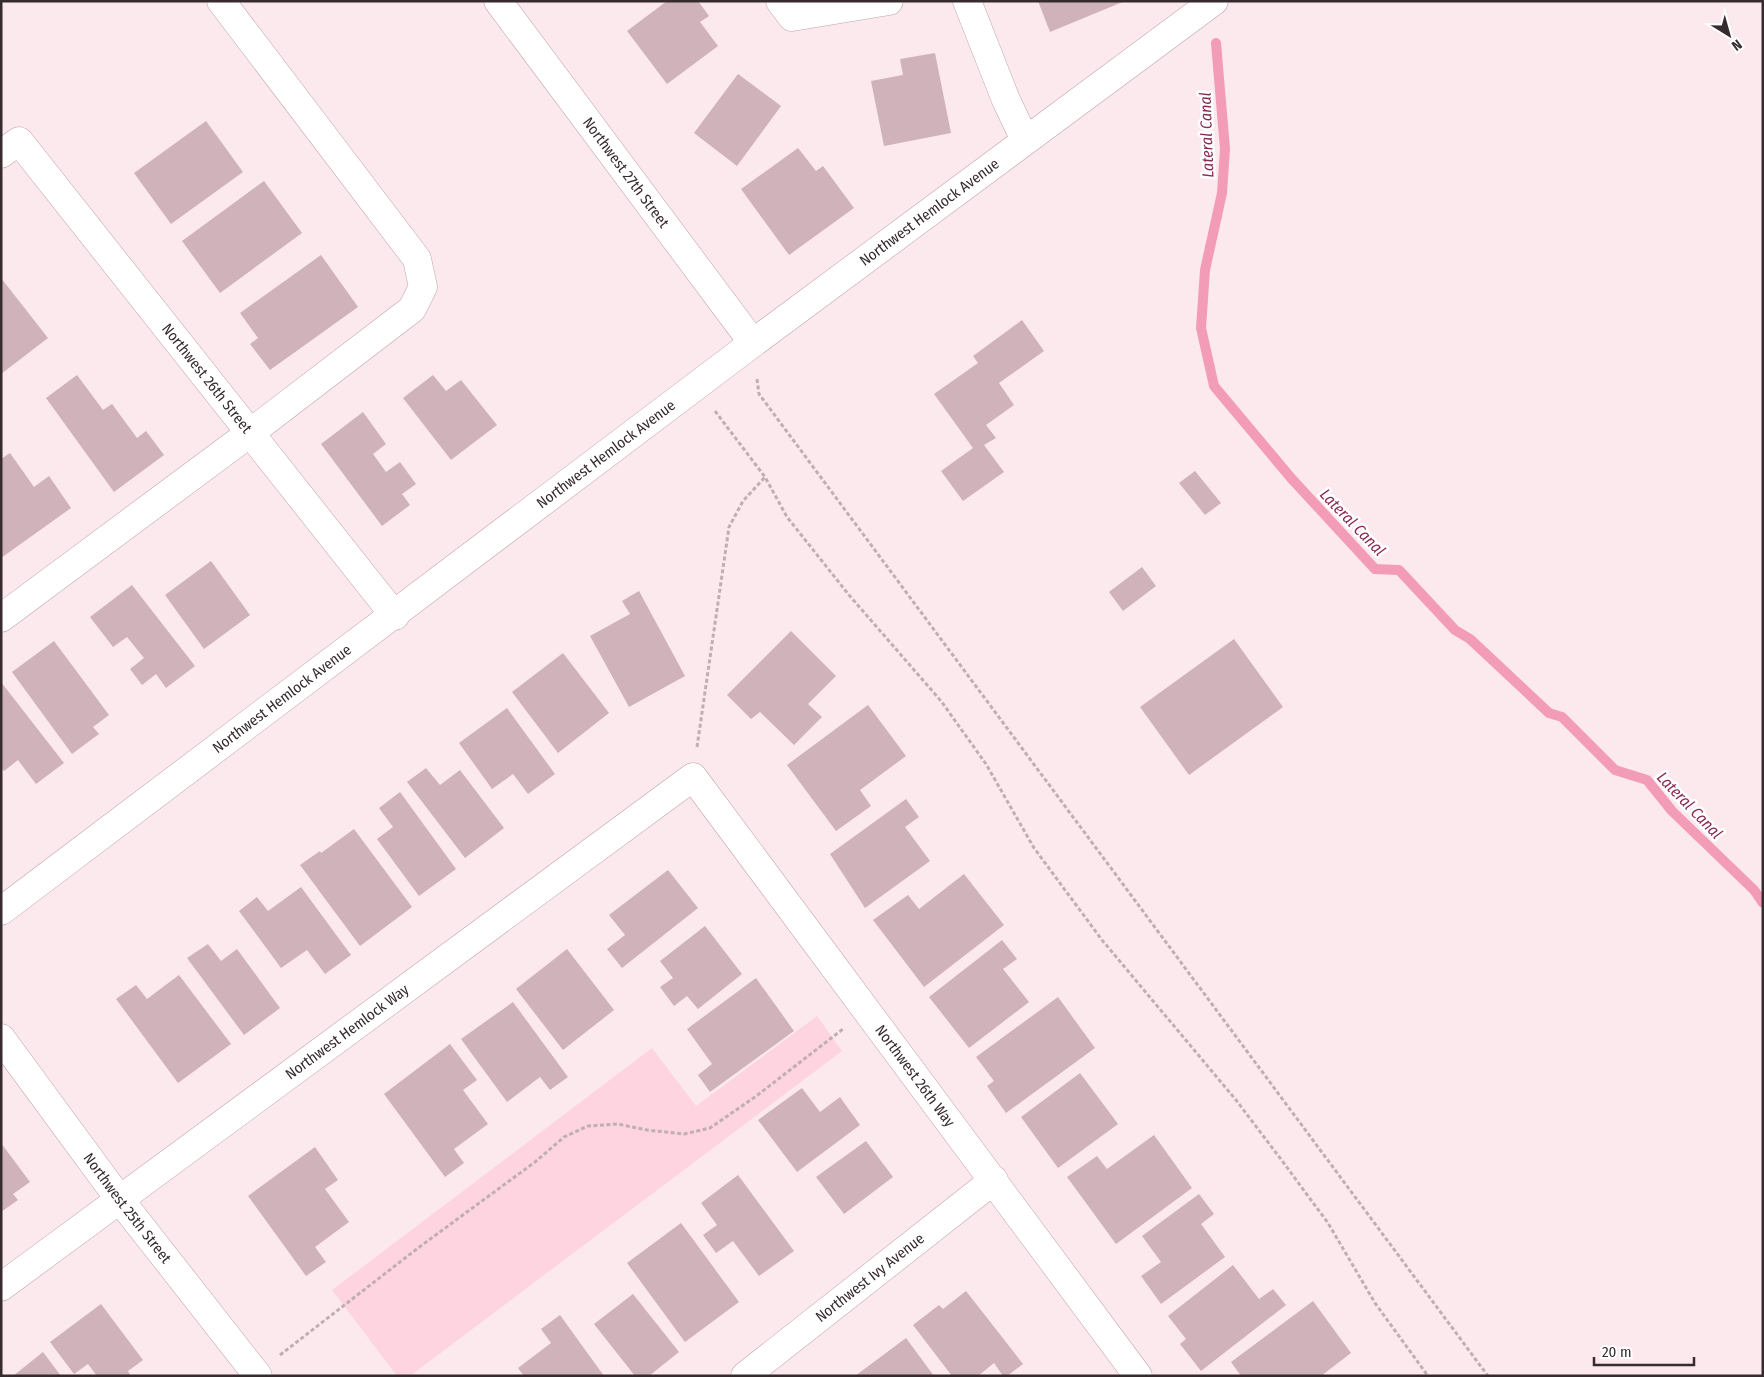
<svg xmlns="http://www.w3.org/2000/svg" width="1764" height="1377" font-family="'Fira Sans Condensed',sans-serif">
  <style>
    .green { fill: #fdd4e0 }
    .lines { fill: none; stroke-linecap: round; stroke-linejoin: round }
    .stream { stroke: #f29cb8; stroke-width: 10 }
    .building { fill: #cfb2ba }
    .minor-casing { stroke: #bfa2ab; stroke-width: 29 }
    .path { stroke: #bfaeb3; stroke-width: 3; stroke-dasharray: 4 2.5; stroke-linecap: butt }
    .minor { stroke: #fff; stroke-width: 28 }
    .labels { text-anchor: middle; stroke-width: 5; stroke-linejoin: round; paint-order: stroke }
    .street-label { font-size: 15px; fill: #362b2e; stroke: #fff }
    .water-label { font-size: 16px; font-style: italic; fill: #8c2952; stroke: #fff }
  </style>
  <rect width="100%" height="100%" fill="#fce9ee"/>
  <path class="green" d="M817,1016L842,1051L410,1376H397L332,1290L652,1048L696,1106Z"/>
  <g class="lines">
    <path class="stream" d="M1216,43L1225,149L1222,193L1205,270L1201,328L1214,386L1291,478L1375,569L1399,570L1455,630L1470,639L1549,713L1562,717L1615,770L1647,780L1672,811L1754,890L1763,903"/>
  </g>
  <g class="building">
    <path d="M667,1H698L709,16L700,22L718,46L667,84L627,31Z"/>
    <path d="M1038,1H1125L1050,32Z"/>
    <path d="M935,53L951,133L884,146L871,81L903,75L900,59Z"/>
    <path d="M738,74L781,106L737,166L694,133Z"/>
    <path d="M206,121L243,172L171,224L134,173Z"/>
    <path d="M798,148L816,171L823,166L854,208L789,255L741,189Z"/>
    <path d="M264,181L302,233L220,293L182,241Z"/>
    <path d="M321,255L358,307L270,370L250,344L258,338L240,313Z"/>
    <path d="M1,278L48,338L1,374Z"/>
    <path d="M1022,320L1044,351L999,383L1014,405L986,425L996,438L984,445L1004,472L963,501L941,471L973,448L934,394L978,363L973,356Z"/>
    <path d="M77,375L103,410L112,404L137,438L146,431L164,455L114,492L46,398Z"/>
    <path d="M433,375L446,391L461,380L497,425L451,460L403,398Z"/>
    <path d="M363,412L386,444L373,454L386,472L400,462L416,484L402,494L410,505L382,526L321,444Z"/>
    <path d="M10,453L34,487L49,476L71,508L1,558V459Z"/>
    <path d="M1195,471L1221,503L1205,515L1179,483Z"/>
    <path d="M211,561L250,615L204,649L165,595Z"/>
    <path d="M1142,567L1156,586L1123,611L1109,592Z"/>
    <path d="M132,585L195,666L166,688L156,674L142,685L130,669L144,658L127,637L113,647L90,617Z"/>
    <path d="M639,591L685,676L629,707L590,636L630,614L622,601Z"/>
    <path d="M791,631L836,676L808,704L822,717L794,745L760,712L751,719L727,695Z"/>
    <path d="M1234,639L1283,707L1189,775L1140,707Z"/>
    <path d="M54,641L109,715L93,727L99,734L72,754L12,672Z"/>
    <path d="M563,653L609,713L558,753L512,692Z"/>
    <path d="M1,682L64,763L36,784L18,760L4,771L1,768Z"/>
    <path d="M868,705L906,756L860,790L871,806L836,831L787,765Z"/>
    <path d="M507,708L555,774L528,794L513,774L492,789L459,743Z"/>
    <path d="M426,768L440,785L460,770L504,828L465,858L407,782Z"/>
    <path d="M400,792L456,869L419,896L377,839L393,827L379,808Z"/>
    <path d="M906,799L919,817L905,827L930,861L865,908L830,854Z"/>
    <path d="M354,829L412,907L360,946L300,865L320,851L321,853Z"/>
    <path d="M668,870L698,908L622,968L607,949L625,935L609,915Z"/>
    <path d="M964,874L1004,925L924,987L873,920L908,895L919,909Z"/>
    <path d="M301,887L351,955L325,974L307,950L281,968L239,911L257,897L268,911Z"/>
    <path d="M705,926L742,974L698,1009L687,996L674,1006L660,987L673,978L660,961Z"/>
    <path d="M1002,940L1017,959L1003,969L1029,1002L969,1048L929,997Z"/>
    <path d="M208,944L221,961L237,949L280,1008L244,1035L187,958Z"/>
    <path d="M567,949L614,1010L563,1050L516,989Z"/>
    <path d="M179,975L231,1044L178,1083L116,999L136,985L147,999Z"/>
    <path d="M756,978L794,1031L710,1092L698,1075L712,1064L687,1029Z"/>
    <path d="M1058,997L1095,1048L1006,1113L987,1086L994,1081L976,1057Z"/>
    <path d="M513,1002L568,1077L550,1090L540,1077L507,1102L461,1039Z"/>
    <path d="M450,1044L477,1080L463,1090L488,1124L454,1149L464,1163L445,1177L384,1094Z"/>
    <path d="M1080,1073L1118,1124L1058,1168L1021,1117Z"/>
    <path d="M802,1088L820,1112L840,1097L860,1125L797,1172L758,1120Z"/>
    <path d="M1154,1135L1192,1188L1116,1244L1067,1177L1097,1156L1107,1169Z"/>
    <path d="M866,1141L893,1177L844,1214L816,1177Z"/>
    <path d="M1,1143L30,1182L13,1194L18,1200L1,1212Z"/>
    <path d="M315,1147L338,1180L325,1189L349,1222L315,1247L326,1262L306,1276L248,1196Z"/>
    <path d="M738,1175L794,1251L759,1276L733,1241L716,1253L703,1235L717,1225L701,1203Z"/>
    <path d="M1199,1194L1214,1214L1201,1224L1225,1257L1161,1304L1141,1276L1161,1262L1142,1236Z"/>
    <path d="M681,1223L739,1302L685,1342L627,1263Z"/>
    <path d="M1233,1265L1259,1299L1273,1289L1286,1305L1201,1371L1180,1344L1186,1339L1168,1316Z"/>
    <path d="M966,1291L1023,1364L1007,1376H1003L994,1363L978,1376H952L913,1325L939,1305L943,1309Z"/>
    <path d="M633,1294L679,1352L649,1376H635L594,1324Z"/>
    <path d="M1313,1301L1351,1353L1321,1376H1241L1231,1362Z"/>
    <path d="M101,1304L143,1360L128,1371L131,1376H97L88,1364L74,1374L50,1342Z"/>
    <path d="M560,1315L604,1376H524L518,1368L551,1343L541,1329Z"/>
    <path d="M906,1338L934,1376H855Z"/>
    <path d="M43,1352L61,1376H13Z"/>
  </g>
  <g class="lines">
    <g class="minor-casing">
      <g id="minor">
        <path id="s1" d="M498,1L753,343"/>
        <path d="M780,1L792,17L889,1"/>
        <path d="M967,1L1006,100L1025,140"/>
        <path id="s2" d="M1,154L19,141L395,616"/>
        <path d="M1,618L250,433L412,309L423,287L417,259L221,1"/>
        <path id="s3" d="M1,911L753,343L1214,1"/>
        <path id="s4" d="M1,1038L120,1200L258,1376"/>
        <path id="s5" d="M1,1287L693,777L1138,1376"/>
        <path id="s6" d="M745,1376L994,1180"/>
      </g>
    </g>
    <g class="path">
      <path d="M757,379L759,394L1488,1376"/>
      <path d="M715,411L765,477L787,517L849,595L941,701L986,764L1034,848L1102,940L1236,1100L1283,1162L1328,1223L1375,1303L1428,1376"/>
      <path d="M697,747L729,527L743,501L765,477"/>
      <path d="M280,1355L418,1248L535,1162L564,1137L588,1126L618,1124L647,1130L684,1134L710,1128L755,1097L843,1029"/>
    </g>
    <use href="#minor" class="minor"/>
  </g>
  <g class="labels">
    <g class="street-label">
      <text dy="5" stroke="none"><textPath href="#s1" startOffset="214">Northwest 27th Street</textPath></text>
      <text dy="5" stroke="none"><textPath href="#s3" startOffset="1162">Northwest Hemlock Avenue</textPath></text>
      <text dy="5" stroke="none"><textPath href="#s2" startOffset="325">Northwest 26th Street</textPath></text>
      <text dy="5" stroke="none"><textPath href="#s3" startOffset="758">Northwest Hemlock Avenue</textPath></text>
      <text dy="5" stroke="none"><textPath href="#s3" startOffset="352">Northwest Hemlock Avenue</textPath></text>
      <text dy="5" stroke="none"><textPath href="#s5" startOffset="430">Northwest Hemlock Way</textPath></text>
      <text dy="5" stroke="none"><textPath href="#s5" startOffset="1232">Northwest 26th Way</textPath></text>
      <text dy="5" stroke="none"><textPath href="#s4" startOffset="212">Northwest 25th Street</textPath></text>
      <text dy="5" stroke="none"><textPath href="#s6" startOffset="159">Northwest Ivy Avenue</textPath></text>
    </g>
    <g class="water-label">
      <text transform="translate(1206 135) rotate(-92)" y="6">Lateral Canal</text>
      <text transform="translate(1353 522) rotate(46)" y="6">Lateral Canal</text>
      <text transform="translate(1690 805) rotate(46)" y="6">Lateral Canal</text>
    </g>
  </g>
  <rect width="1764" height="1377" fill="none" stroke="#362b2e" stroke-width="5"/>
  <g transform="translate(1729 35) rotate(143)" stroke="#ffffff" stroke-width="4" paint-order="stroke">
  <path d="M0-4L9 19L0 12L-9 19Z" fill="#362b2e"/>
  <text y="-8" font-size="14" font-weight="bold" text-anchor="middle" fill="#362b2e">N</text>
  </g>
  <path d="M1594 1357v8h100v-8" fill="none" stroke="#362b2e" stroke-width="2.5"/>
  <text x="1602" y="1357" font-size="15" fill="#362b2e" stroke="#ffffff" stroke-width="4" paint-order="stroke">20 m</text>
</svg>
